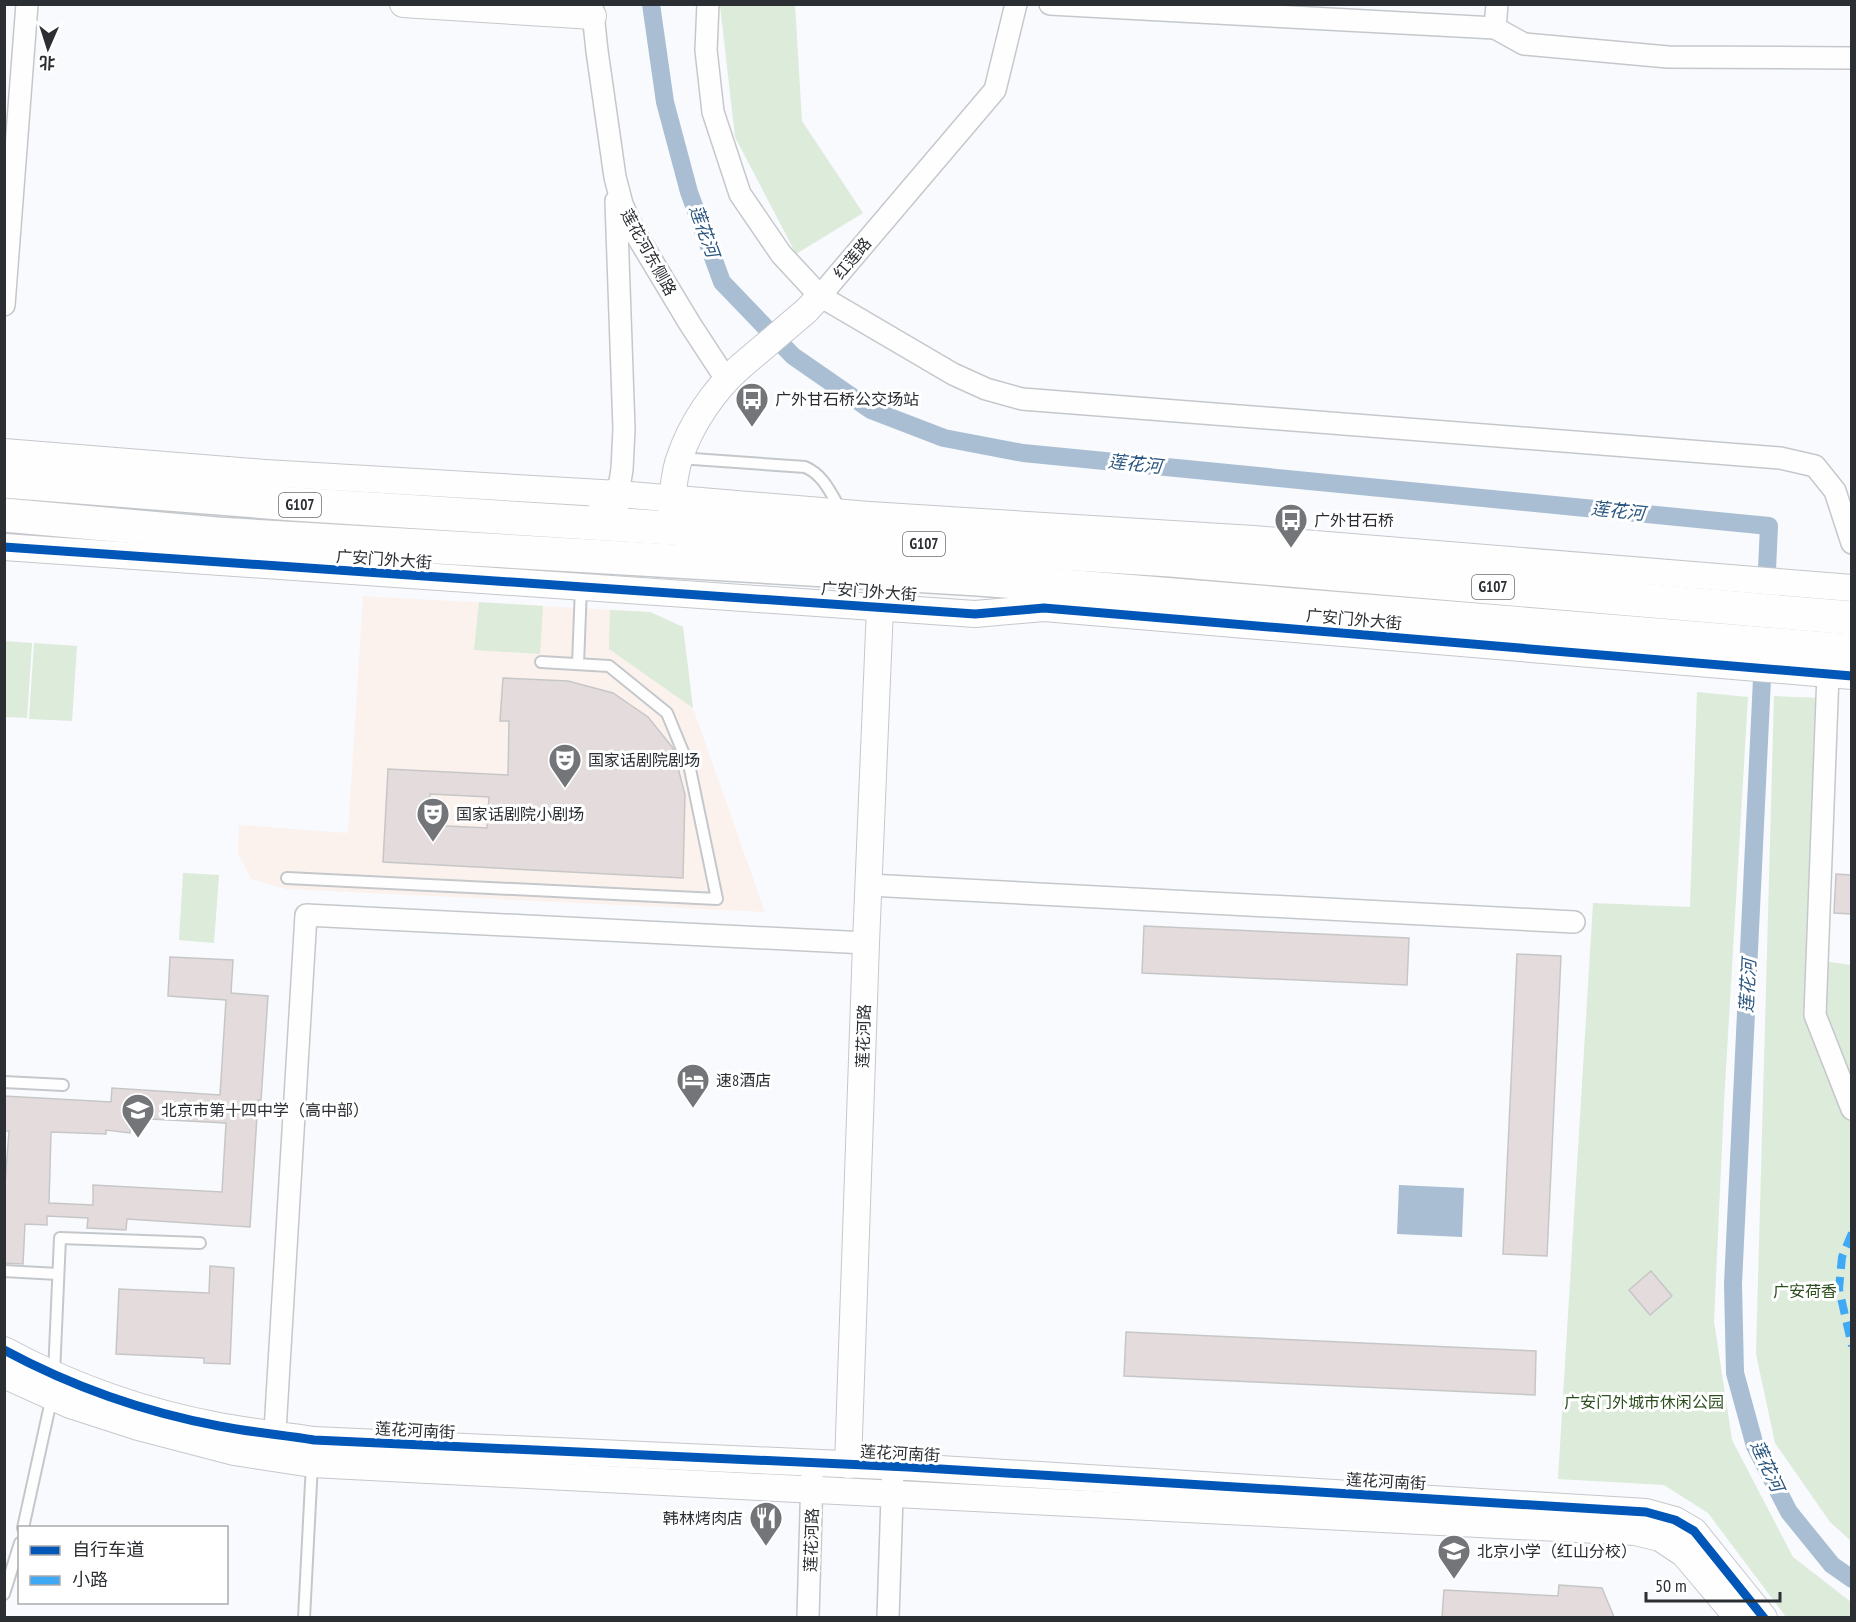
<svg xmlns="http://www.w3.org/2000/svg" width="1856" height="1622" font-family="'PT Sans Narrow','Noto Sans SC',sans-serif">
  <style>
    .commercial { fill: #fbf2ee }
    .green { fill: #dcebda }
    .water { fill: #a9bed3 }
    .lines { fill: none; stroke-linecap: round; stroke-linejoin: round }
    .canal { stroke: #a9bed3; stroke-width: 18 }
    .building { fill: #e4dcdc; stroke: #c7c6c7; stroke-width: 1.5; fill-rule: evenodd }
    .service-casing { stroke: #c5c8cb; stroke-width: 14 }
    .minor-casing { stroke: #c5c8cb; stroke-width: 24 }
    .tertiary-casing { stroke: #c5c8cb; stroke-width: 28 }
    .trunk-casing { stroke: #c5c8cb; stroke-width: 36 }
    .service { stroke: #fefeff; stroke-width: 10 }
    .minor { stroke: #fefeff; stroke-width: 21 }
    .tertiary { stroke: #fefeff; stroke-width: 26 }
    .trunk { stroke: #fefeff; stroke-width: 33 }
    .tertiary-bridge-casing { stroke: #c5c8cb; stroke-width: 28; stroke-linecap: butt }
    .tertiary-bridge { stroke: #fefeff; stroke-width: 26 }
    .quiet { stroke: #3fa9f5; stroke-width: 8; stroke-dasharray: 15 8; stroke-linecap: butt }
    .cycleway-casing { stroke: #fff; stroke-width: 13 }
    .cycleway { stroke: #0057b8; stroke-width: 9 }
    .labels { text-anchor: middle; stroke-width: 6; stroke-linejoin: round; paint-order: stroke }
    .shield { fill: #fff; stroke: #6b6d70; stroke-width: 1.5 }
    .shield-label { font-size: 15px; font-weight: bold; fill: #2b2e32 }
    .street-label { font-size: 16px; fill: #2b2e32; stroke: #fff }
    .poi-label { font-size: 16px; fill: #2b2e32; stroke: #fff; text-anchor: start }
    .park-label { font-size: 16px; fill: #2d4e1e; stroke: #fff }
    .water-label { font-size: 18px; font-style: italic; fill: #2b5780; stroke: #fff }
  </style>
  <rect width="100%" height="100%" fill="#f8fafd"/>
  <path class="commercial" d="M363,596L650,612L683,627L693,708L765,912L286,889L251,879L238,853L239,825L348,833Z"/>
  <g class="green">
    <path d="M720,5H795L802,121L863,213L796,254L735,137Z"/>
    <path d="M479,602L543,606L540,654L474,650Z"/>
    <path d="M610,610L650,612L683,627L693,708L609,649Z"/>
    <path d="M4,641L32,643L27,718L5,717Z"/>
    <path d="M34,643L77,646L72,721L29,719Z"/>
    <path d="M1697,692L1748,697L1724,1102L1714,1321L1732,1440L1793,1557L1851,1602V1617H1786L1708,1513L1664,1485L1558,1479L1593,903L1690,907Z"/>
    <path d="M1774,696L1819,698L1809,959L1851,965V1541L1830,1522L1775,1443L1756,1354Z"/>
    <path d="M183,873L219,875L214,943L179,940Z"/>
  </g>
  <path class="water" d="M1399,1185L1464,1188L1462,1237L1397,1234Z"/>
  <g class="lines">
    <g class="canal">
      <path d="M651,4L665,102L689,192L722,282L793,356L871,410L944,438L1023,453L1769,526L1766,591"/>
      <path d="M1763,658L1733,1284L1735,1373L1755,1446L1789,1512L1832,1565L1852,1579"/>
    </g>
  </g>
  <g class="building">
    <path d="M503,678L568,681L613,693L648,717L673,748L685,795L683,878L383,862L388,769L508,775L509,721H500ZM430,794L489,797L487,828L428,825Z"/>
    <path d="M1836,874L1851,875V914L1834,913Z"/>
    <path d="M1144,926L1409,938L1407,985L1142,973Z"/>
    <path d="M1517,954L1561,956L1547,1256L1503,1254Z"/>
    <path d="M170,957L233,960L231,993L268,996L261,1100H258L250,1227L127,1219L126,1230L87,1228L88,1218L47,1216V1225L25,1224L23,1264L4,1263V1198L9,1131H4V1096L111,1102L112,1088L220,1095L226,1000L168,996ZM131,1118L226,1123L222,1192L93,1185V1205L49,1203L51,1132L106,1134V1130L130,1133Z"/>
    <path d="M210,1266L234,1268L230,1364L204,1363V1358L116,1354L119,1289L209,1293Z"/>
    <path d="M1651,1271L1672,1296L1650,1315L1629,1290Z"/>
    <path d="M1126,1332L1536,1351L1535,1395L1124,1376Z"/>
    <path d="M1559,1585L1602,1588L1614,1617H1442L1444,1590L1558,1596Z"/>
  </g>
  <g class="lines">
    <g class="service-casing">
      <g id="service">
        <path d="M679,458L805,467C824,475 831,494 842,512"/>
        <path d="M578,664L581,587"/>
        <path d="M287,878L717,899L690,769L667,713L609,666L541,662"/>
        <path d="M4,1082L63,1085"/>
        <path d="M4,1271L58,1274"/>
        <path d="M54,1374L60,1238L200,1243"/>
        <path d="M23,1528L52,1396"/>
        <path d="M4,1594L20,1543"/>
        <path d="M304,1618L312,1464"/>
      </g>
    </g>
    <g class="minor-casing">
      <g id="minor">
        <path d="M592,4L597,51L615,177L622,204L634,231L690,324L726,379"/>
        <path d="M708,4L706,50L713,112L740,194L781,254L820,296L953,374L986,389L1022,399L1780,458L1815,466L1835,491L1852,543"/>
        <path d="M1050,4L1495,28L1524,44L1668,57L1852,58"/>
        <path d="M1495,28L1497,4"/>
        <path d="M616,201L624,429L622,469L618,494"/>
        <path d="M820,296L995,90L1016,4"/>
        <path d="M4,305L27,4"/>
        <path d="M1828,674L1815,1015L1852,1109"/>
        <path d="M869,885L1574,922"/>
        <path d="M274,1448L306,915L866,943"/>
        <path d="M808,1618L812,1476"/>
        <path d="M888,1618L893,1467"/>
      </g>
    </g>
    <g class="tertiary-casing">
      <g id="tertiary">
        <path d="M403,4L593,16"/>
        <path d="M806,311L820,296"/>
        <path d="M4,452L265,473L618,494L869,515L1253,539L1852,588"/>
        <path d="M672,498C674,485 675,469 680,457C691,424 714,390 740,367"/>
        <path d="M4,547L975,614L1044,608L1852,676"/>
        <path d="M4,1350C71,1386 144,1412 219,1426C250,1432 283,1435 314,1440L908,1467L1646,1512L1675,1520L1694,1531L1764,1618"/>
        <path d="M4,1375L70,1405L138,1427L234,1452L312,1464L1635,1532L1660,1538L1684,1554L1738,1618"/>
        <path d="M848,1465L866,943L880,607"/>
      </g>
    </g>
    <g class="trunk-casing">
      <g id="trunk">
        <path d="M4,481L293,504L1171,560L1852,618"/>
        <path d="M672,498L675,510L687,528"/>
        <path d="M4,515L217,534L979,579L1852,651"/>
        <path d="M597,523L618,494"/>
      </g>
    </g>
    <use href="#service" class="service"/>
    <use href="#minor" class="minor"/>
    <use href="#tertiary" class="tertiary"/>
    <use href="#trunk" class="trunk"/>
    <g class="tertiary-bridge-casing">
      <path id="tertiary-bridge" d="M740,367L806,311"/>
    </g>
    <use href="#tertiary-bridge" class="tertiary-bridge"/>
    <path class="quiet" d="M1852,1233L1842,1257L1839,1289L1852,1346"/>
    <g class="cycleway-casing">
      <g id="cycleway">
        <path d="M4,547L975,614L1044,608L1852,676"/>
        <path d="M4,1350C71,1386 144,1412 219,1426C250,1432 283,1435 314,1440L908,1467L1646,1512L1675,1520L1694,1531L1764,1618"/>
      </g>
    </g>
    <use href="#cycleway" class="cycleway"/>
  </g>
  <defs>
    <g id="bus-pin" transform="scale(1.725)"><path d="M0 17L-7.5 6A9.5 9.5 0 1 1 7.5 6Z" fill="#737579" stroke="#fff"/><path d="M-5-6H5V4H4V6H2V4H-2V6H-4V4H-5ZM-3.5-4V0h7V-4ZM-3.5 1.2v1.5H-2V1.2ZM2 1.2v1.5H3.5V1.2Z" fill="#fff"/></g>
    <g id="theatre-pin" transform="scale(1.725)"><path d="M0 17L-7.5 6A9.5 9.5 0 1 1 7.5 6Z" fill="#737579" stroke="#fff"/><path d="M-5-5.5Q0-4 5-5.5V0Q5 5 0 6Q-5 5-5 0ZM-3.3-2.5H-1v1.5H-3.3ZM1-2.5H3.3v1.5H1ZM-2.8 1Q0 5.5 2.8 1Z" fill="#fff"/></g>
    <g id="hotel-pin" transform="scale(1.725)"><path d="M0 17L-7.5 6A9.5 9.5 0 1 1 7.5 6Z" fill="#737579" stroke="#fff"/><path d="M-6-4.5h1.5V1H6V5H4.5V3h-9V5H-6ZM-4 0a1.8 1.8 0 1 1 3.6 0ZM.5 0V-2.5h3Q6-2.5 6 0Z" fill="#fff"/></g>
    <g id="school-pin" transform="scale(1.725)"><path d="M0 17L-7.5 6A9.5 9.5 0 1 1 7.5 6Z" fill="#737579" stroke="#fff"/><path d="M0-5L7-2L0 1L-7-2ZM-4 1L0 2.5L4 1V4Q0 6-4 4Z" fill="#fff"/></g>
    <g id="restaurant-pin" transform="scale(1.725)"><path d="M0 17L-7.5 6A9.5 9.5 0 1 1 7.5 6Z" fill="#737579" stroke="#fff"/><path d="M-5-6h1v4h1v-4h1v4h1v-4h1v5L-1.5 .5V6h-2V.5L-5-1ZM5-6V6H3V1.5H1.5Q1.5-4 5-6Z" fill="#fff"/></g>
  </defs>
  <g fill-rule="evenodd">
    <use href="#bus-pin" x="752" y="399"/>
    <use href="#bus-pin" x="1291" y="520"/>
    <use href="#theatre-pin" x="565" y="760"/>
    <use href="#theatre-pin" x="433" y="814"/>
    <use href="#hotel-pin" x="693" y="1080"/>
    <use href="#school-pin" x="138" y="1110"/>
    <use href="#restaurant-pin" x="766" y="1518"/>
    <use href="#school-pin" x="1454" y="1551"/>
  </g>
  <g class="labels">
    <g class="shield">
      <rect x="279" y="493" width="42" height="24" rx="4.5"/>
      <rect x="903" y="532" width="42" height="24" rx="4.5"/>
      <rect x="1472" y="575" width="42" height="24" rx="4.5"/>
    </g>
    <g class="shield-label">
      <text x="300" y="510">G107</text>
      <text x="924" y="549">G107</text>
      <text x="1493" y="592">G107</text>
    </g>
    <g class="street-label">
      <text transform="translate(649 252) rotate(61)" y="6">莲花河东侧路</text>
      <text transform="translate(852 258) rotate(-50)" y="6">红莲路</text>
      <text transform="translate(384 559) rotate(4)" y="6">广安门外大街</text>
      <text transform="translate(869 591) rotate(4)" y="6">广安门外大街</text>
      <text transform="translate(1354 619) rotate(5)" y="6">广安门外大街</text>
      <text transform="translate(863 1036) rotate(-88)" y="6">莲花河路</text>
      <text transform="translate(415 1430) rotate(3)" y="6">莲花河南街</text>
      <text transform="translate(900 1453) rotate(3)" y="6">莲花河南街</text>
      <text transform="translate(1386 1481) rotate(3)" y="6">莲花河南街</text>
      <text transform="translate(811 1540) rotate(-88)" y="6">莲花河路</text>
    </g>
    <g class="poi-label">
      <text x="775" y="405">广外甘石桥公交场站</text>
      <text x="1314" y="526">广外甘石桥</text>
      <text x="588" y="766">国家话剧院剧场</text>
      <text x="456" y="820">国家话剧院小剧场</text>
      <text x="716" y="1086">速8酒店</text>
      <text x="161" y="1116">北京市第十四中学（高中部）</text>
      <text x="743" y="1524" text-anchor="end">韩林烤肉店</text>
      <text x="1477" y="1557">北京小学（红山分校）</text>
    </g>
    <g class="park-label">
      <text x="1805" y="1297">广安荷香</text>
      <text x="1644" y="1408">广安门外城市休闲公园</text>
    </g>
    <g class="water-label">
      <text transform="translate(704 231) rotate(70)" y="6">莲花河</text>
      <text transform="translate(1135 464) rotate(6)" y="6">莲花河</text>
      <text transform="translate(1618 511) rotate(6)" y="6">莲花河</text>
      <text transform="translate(1748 986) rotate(-87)" y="6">莲花河</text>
      <text transform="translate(1767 1466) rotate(65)" y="6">莲花河</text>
    </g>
  </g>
  <rect width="1856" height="1622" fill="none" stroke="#2b2e32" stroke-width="12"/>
  <rect x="18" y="1526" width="210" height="78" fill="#ffffff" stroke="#aaabad" stroke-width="1.5"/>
  <rect x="30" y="1546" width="30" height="9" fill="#0057b8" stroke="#aaabad" stroke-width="1.5"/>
  <text x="72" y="1556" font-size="18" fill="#2b2e32">自行车道</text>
  <rect x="30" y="1576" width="30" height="9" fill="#3fa9f5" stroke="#aaabad" stroke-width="1.5"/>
  <text x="72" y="1586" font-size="18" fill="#2b2e32">小路</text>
  <g transform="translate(48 48) rotate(183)" stroke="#ffffff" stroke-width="4.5" paint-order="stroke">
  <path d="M0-4.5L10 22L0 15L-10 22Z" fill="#2b2e32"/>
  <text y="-9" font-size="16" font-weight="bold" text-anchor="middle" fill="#2b2e32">北</text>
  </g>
  <path d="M1646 1592v9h134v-9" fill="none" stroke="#2b2e32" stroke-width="3"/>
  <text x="1655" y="1592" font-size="18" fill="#2b2e32" stroke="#ffffff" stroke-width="4.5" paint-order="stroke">50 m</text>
</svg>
